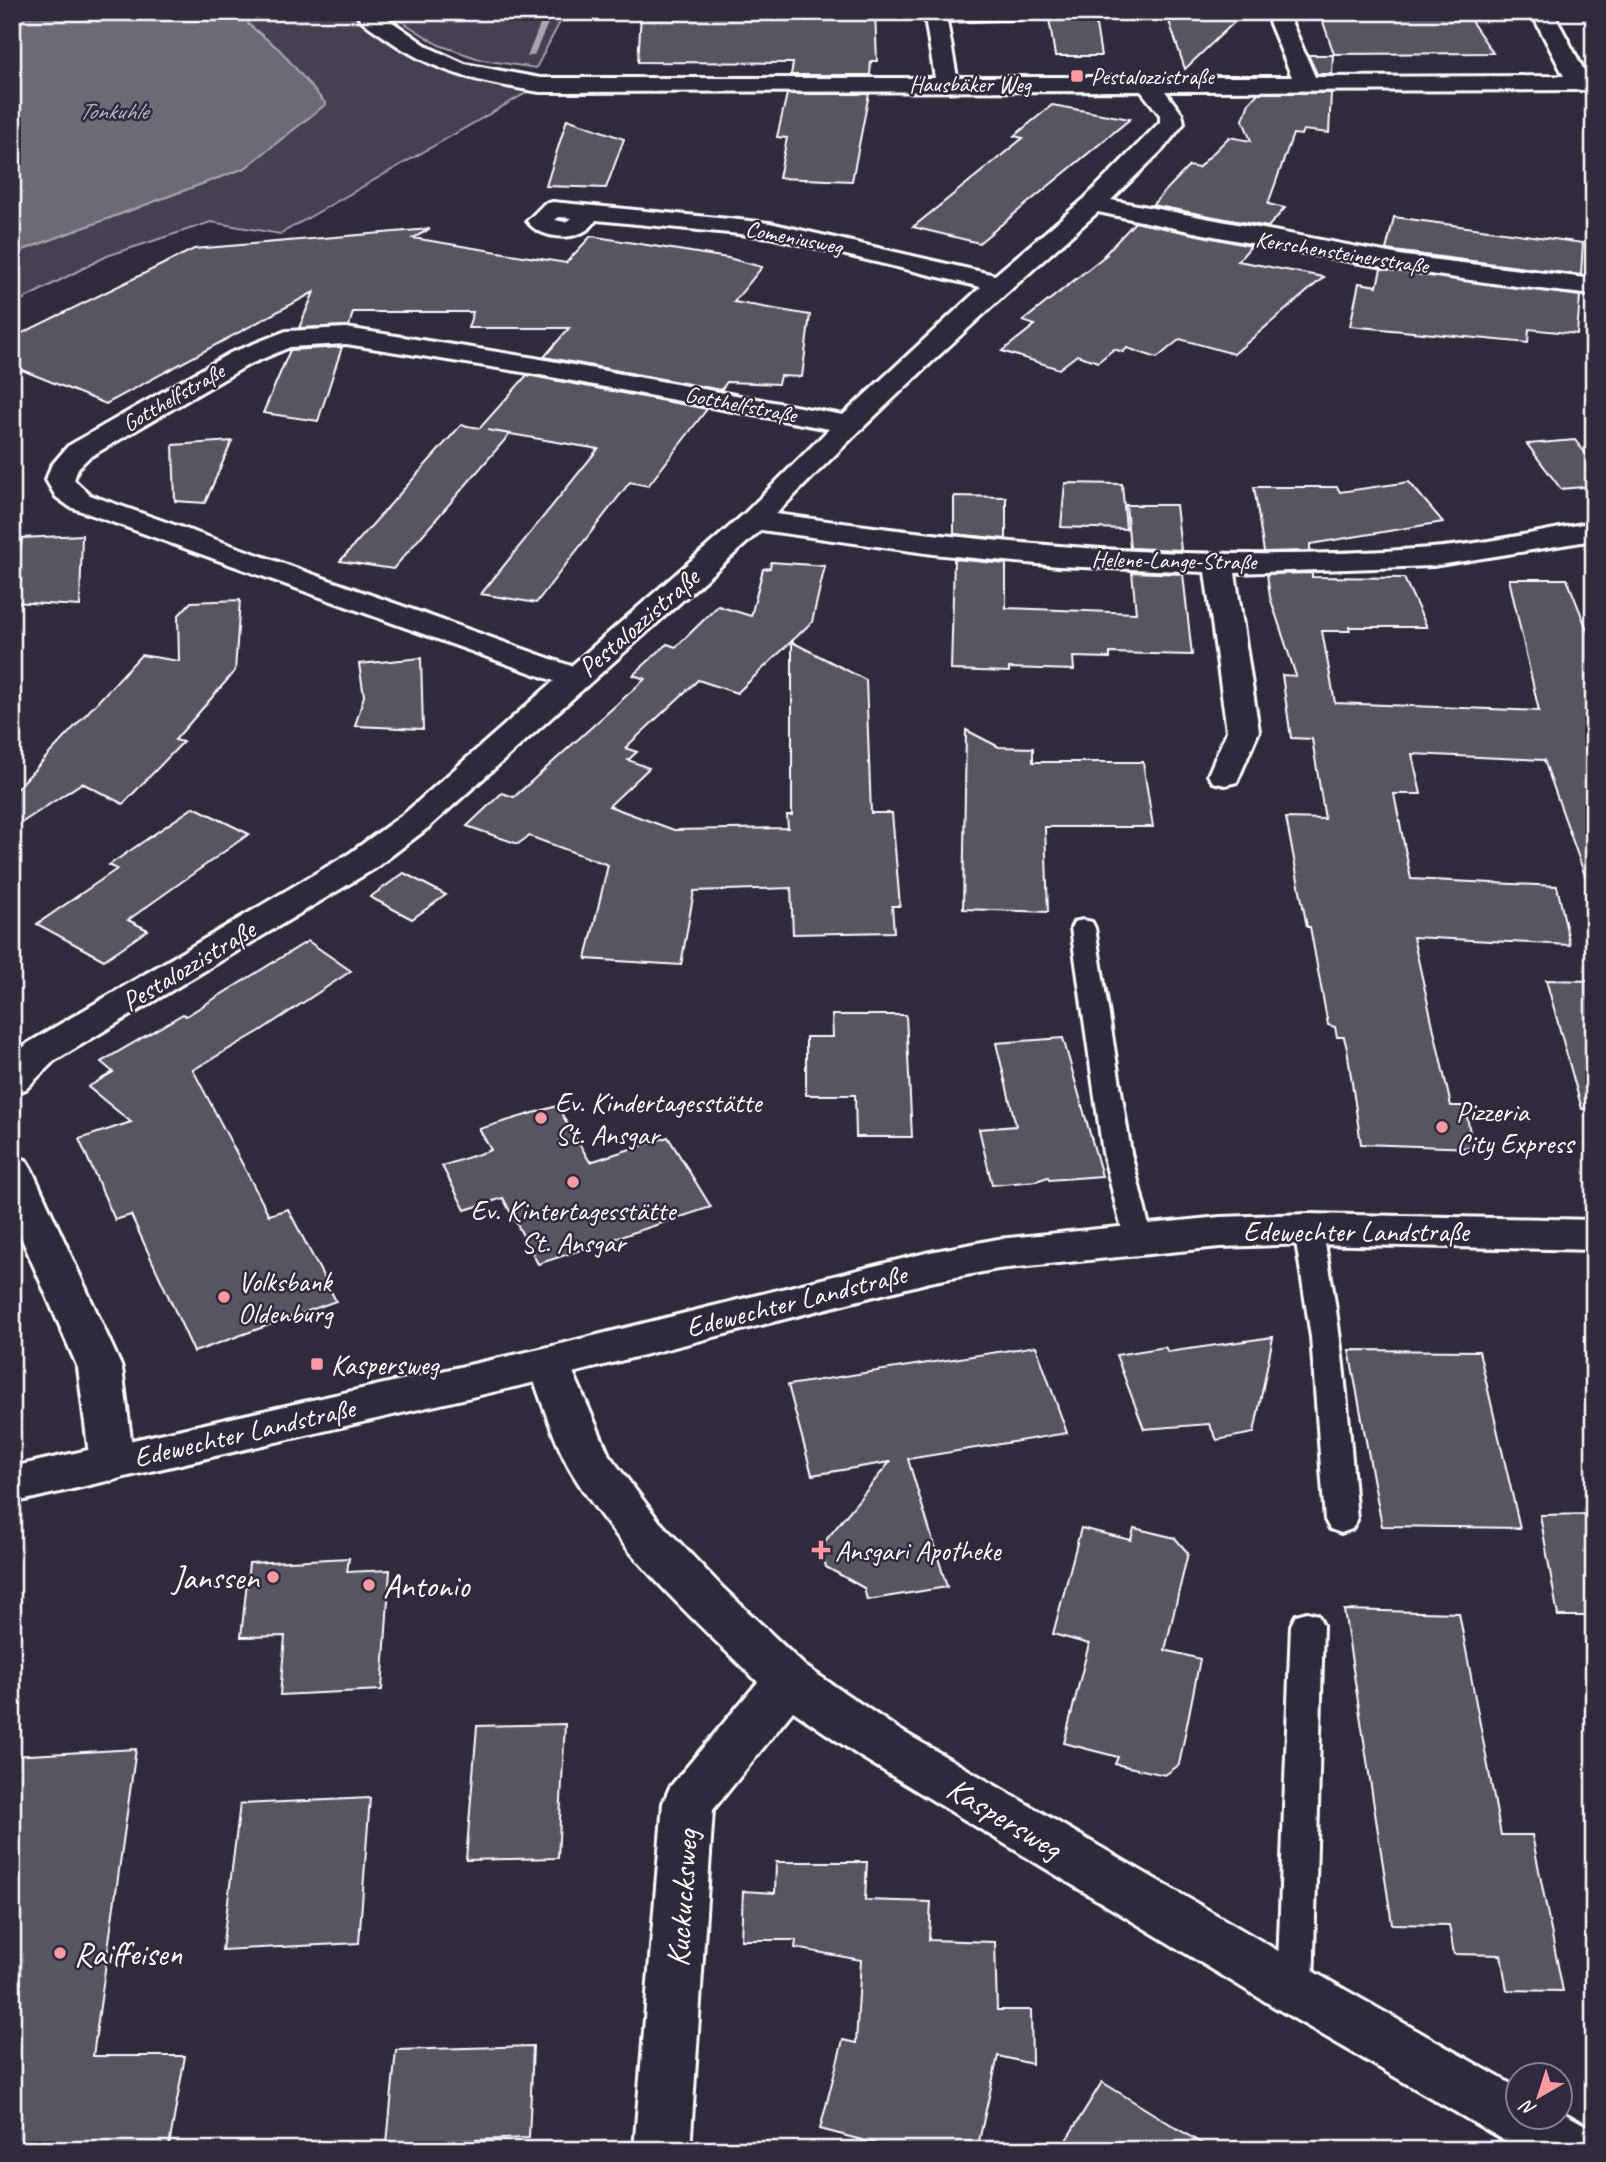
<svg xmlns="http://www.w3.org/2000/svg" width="1606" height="2162" font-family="Caveat,sans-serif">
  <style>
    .green { fill: #464152; stroke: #a2a0a8; stroke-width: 2 }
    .water { fill: #6d6a77; stroke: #a7a6ad; stroke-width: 2 }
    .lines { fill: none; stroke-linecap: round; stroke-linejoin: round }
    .stream { fill: #a7a6ad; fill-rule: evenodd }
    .building { fill: #595564; stroke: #fff; stroke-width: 2 }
    .lane-casing { stroke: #fff; stroke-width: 6 }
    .street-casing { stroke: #fff; stroke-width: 6 }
    .secondary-casing { stroke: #fff; stroke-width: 6 }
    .lane { fill: #2f2a3d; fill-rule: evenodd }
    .street { fill: #2f2a3d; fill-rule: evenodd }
    .secondary { fill: #2f2a3d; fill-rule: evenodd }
    .poi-dot { fill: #ff9aa2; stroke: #2f2a3d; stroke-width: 2.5 }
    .labels { text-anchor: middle; stroke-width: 5; stroke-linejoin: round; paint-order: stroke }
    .far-poi-label { font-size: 23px; fill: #fff; stroke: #2f2a3d; text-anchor: start }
    .far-street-label { font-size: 23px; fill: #fff; stroke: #2f2a3d }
    .far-water-label { font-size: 24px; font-style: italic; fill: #b6b4bb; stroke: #2f2a3d }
    .street-label { font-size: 28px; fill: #fff; stroke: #2f2a3d }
    .poi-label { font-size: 28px; fill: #fff; stroke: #2f2a3d; text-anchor: start }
    .near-poi-label { font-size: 33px; fill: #fff; stroke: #2f2a3d; text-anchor: start }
    .near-street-label { font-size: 33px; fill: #fff; stroke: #2f2a3d }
  </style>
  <rect width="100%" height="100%" fill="#2f2a3d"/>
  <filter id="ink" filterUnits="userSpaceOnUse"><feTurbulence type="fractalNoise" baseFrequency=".0143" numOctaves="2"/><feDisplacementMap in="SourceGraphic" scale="14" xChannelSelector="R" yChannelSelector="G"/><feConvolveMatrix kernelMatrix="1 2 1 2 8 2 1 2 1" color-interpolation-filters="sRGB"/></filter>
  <g filter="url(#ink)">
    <g class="green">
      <path d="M250,12H364L430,57L540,85L280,234L211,222L107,256L12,305V254L245,168L280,50L248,24Z"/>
      <path d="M387,12H603L560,22L536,68L482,60L439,45Z"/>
    </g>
    <path class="water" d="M12,12H250L248,24L280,50L326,104L245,168L12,254Z"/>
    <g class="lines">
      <path class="stream" d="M545,12H553L534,55L527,57Z"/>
    </g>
    <g class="building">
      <path d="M729,12H875L877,61H871L870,75H791L793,63L638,62L641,14Z"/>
      <path d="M1048,12H1094L1101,56H1055Z"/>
      <path d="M1166,12H1245L1185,69Z"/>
      <path d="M1465,12L1493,53L1334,54L1320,13Z"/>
      <path d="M1308,55H1333L1332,74H1317Z"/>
      <path d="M1258,93H1331L1329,133L1303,130L1301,135L1293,134L1268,204L1285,208L1268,227L1152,205L1189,166L1198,168L1229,137L1251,141L1243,120L1249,103Z"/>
      <path d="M787,94H869L852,181L779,178L787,138L777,137Z"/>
      <path d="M1052,105L1130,119L979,243L913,227L1023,138L1014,136Z"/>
      <path d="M567,119L624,139L606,188L546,186Z"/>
      <path d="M1394,217L1583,243L1581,275L1386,250Z"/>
      <path d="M1135,222L1251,246L1238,261L1324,277L1234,354L1180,339L1157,358L1127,348L1123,352L1114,349L1098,362L1077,355L1059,369L1002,351L1035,325L1023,321L1106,255H1104Z"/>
      <path d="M430,229L413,238L566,263L591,236L728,258L762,267L734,302L810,315L802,377L780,376L778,384L727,382L721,390L544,357L569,328H468L473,312H353L349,326L299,328L314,292L106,404L12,366V338L194,249Z"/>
      <path d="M1381,269L1580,296L1577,334L1529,329L1528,343L1350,326L1359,283L1377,286Z"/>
      <path d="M342,347L318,421L263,413L290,350Z"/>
      <path d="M527,375L707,409L648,486L630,482L536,603L481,594L598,449L487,430L510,434L393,569L340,561L461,425L480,428Z"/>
      <path d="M1575,440L1594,464V486L1561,489L1527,444Z"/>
      <path d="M232,441L205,503L175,501L173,445Z"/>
      <path d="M1409,482L1443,522L1310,544V551L1264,552L1254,487H1337L1340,492Z"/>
      <path d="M1065,483L1122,484L1126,529L1061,527Z"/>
      <path d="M954,496L1006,497V539L954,534Z"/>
      <path d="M1126,505H1176L1181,550L1130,548Z"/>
      <path d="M82,535L80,606L12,602L22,538Z"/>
      <path d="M954,559L1006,564V608L1136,613L1132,572L1183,574L1192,655L1110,653V658L1073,657L1074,670L1009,668V672L951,670Z"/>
      <path d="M771,562L825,566L812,622L737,693L698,680L625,748L637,752L628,760L649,768L609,806L674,830L788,828L787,815H792V642L866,680L871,813H892L900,906H892L894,932L793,934L791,888L694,891L681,965L586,959L608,865L529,836L518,844L467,826L502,793L514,797L645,679L633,675L667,644L676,647L718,606L751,616L763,569L770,568Z"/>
      <path d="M1312,573V577L1404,578L1427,627H1349L1350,631H1322L1335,703L1539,711L1509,579H1567L1594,647V883L1588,884L1544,760L1412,754L1421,794H1394L1411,879L1557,886L1570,945L1413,937L1451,1106H1465L1473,1148L1361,1144L1347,1049L1344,1037H1337L1335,1027L1328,1025L1310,927H1307L1286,818L1325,819L1312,739L1291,738L1282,675L1296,676L1270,597L1267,574Z"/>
      <path d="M240,600L235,671L175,740L183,742L123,804L82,783L12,829V794L141,655L179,661L178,616L191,602Z"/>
      <path d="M421,658L423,729L355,726L364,696L359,664Z"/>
      <path d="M966,730L999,747L1033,748V762H1143L1153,827H1045L1048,912L963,909Z"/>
      <path d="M194,807L249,834L128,920L148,930L104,960L37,924L117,869L109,865Z"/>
      <path d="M404,873L446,895L412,919L370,897Z"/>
      <path d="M308,941L351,971L260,1031L193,1070L269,1215L288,1209L336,1301L194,1352L131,1215L115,1220L79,1139L131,1122L88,1087L113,1072L101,1062L183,1014L186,1016Z"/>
      <path d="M1546,980L1594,981V1107L1582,1109Z"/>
      <path d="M832,1015H906L912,1137H856L855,1095H806V1037H833Z"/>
      <path d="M1063,1038L1102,1176L1049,1180L1048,1177L1036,1181L992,1185L979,1129L1016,1126L996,1043Z"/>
      <path d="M557,1106L590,1162L668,1137L711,1207L538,1264L503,1198L465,1210L442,1166L491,1150L479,1129Z"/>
      <path d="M1273,1337L1254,1433L1217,1440L1209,1424L1144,1429L1116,1355L1165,1347L1168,1352Z"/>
      <path d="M1036,1346L1067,1433L908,1459L947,1587L867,1600L864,1588L826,1567L821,1546L890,1462L812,1475L788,1385Z"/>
      <path d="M1349,1350L1479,1351L1520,1528L1382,1526Z"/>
      <path d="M1594,1514V1616H1558L1540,1515Z"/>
      <path d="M1081,1528L1131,1540L1134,1528L1175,1538L1188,1553L1165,1650L1200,1659L1179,1765L1165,1775L1115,1764L1118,1757L1064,1743L1089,1644L1053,1634Z"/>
      <path d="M349,1558L347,1572L390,1570L382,1690L280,1695L285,1636L241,1637L249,1563Z"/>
      <path d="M1344,1610L1459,1613L1501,1835H1532L1563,1991L1507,1990L1501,1955L1454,1954L1449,1925L1392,1924Z"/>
      <path d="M565,1724L558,1858L466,1860L477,1726Z"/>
      <path d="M136,1749L93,2056H185L169,2146L12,2150V1756Z"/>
      <path d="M370,1798L359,1943L222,1950L240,1804Z"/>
      <path d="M776,1862H867L865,1900L931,1902L929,1940L995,1942L997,2010H1031L1032,2064L998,2056L977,2150H900L820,2129L843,2040L856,2043L861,1960L795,1948L796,1940H741L743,1891L775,1893Z"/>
      <path d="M533,2046L529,2138L387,2143L396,2050Z"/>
      <path d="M1102,2082L1212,2150H1060Z"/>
    </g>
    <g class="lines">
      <g class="lane-casing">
        <g id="lane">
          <path d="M1083,920L1092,922L1095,928L1131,1153L1152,1238L1148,1245L1138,1248L1128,1245L1124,1238L1103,1153L1071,928L1074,922Z"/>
          <path d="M1308,1219L1318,1222L1322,1229C1342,1325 1349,1422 1357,1520L1352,1529L1341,1533L1330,1529L1325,1520L1311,1337L1294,1229L1298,1222Z"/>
          <path d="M1307,1612L1318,1615L1323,1625L1313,1990L1308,2002L1295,2007L1282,2002L1277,1990L1291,1625L1296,1615Z"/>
        </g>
      </g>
      <g class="street-casing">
        <g id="street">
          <path d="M354,12H378L430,48L465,64L540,78H935L924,12H1038L1036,17L1028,18L947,21L957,77H1292L1265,12H1287L1315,77L1564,76L1531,12H1553L1587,76H1594V90L1165,91L1182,114L1184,123L1163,149L1111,200L1405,256L1594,279V295C1426,278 1262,247 1098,212C987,309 879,409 776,514C995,545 1210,565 1431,548C1485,544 1540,531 1594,522V540L1433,566L1235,573L1259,731L1237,782L1225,785L1213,782L1208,775L1227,731L1205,572L1058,566L933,554L761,530L429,827L374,869L54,1061L26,1089L12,1093V1058L28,1043L350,853L405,813L554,681L70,507L56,497L46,480L51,466L68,446L230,353L286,331L346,328L535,358L843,415L981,287L770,237L596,220C583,243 541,241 527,221L544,204L553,202L770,223L995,275L1084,199L1160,122V115L1141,91L540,92C479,82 434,73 383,36C373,29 361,22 354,12ZM559,217L572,218L565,222L555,220ZM346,344L535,374L829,429L744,514L571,666L90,495L74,480L78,468L88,458L248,365L290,347Z"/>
          <path d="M12,1156L26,1160L32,1170L122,1368L134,1463L128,1475L112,1481L96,1475L90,1463L78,1368L12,1216Z"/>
          <path d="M549,1347L564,1351L609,1455L659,1521L723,1588L805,1666L895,1727L1314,1972L1518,2088V2116H1560V2111L1594,2130V2150H1521L1276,2008L861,1757L793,1711L713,1810L690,2150H634L663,1803L670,1787L758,1682C693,1619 622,1554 574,1476C554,1444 542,1399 527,1363L534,1351Z"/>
        </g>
      </g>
      <g class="secondary-casing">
        <path id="secondary" d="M1308,1214L1594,1220V1250L1308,1244L1220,1247L998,1269L930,1282L549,1379L12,1503V1467L549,1347L930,1252L998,1239L1220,1217Z"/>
      </g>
      <use href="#lane" class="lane"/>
      <use href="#street" class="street"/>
      <use href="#secondary" class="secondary"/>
    </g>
  </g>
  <g class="poi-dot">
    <rect x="1070" y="69" width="14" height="14" rx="3.5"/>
    <circle cx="541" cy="1118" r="7"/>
    <circle cx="1442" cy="1127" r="7"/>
    <circle cx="573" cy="1182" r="7"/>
    <circle cx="224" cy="1297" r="7"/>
    <rect x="310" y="1357" width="14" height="14" rx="3.5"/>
    <path d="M817.5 1539.5h7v7h7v7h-7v7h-7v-7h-7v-7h7z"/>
    <circle cx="273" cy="1577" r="7"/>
    <circle cx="369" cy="1585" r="7"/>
    <circle cx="60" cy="1953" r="7"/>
  </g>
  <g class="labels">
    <g class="far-poi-label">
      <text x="1091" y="84">Pestalozzistraße</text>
    </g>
    <g class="far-street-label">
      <text x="970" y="92">Hausbäker Weg</text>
      <text transform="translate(794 237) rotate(11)" y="8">Comeniusweg</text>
      <text transform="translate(1342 252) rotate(9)" y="8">Kerschensteinerstraße</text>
      <text transform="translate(173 397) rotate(-30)" y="8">Gotthelfstraße</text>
      <text transform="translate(741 404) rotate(11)" y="8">Gotthelfstraße</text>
      <text transform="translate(1174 560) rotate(1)" y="8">Helene-Lange-Straße</text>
    </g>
    <g class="far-water-label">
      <text x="113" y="119">Tonkuhle</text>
    </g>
    <g class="street-label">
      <text transform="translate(638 622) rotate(-41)" y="10">Pestalozzistraße</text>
      <text transform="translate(188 965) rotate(-31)" y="10">Pestalozzistraße</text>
      <text x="1356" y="1241">Edewechter Landstraße</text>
      <text transform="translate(796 1300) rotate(-14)" y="10">Edewechter Landstraße</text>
      <text transform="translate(244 1432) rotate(-13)" y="10">Edewechter Landstraße</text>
    </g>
    <g class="poi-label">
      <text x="555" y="1112">Ev. Kindertagesstätte<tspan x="555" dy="32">St. Ansgar</tspan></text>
      <text x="1456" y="1121">Pizzeria<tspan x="1456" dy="32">City Express</tspan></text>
      <text x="573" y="1220" text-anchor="middle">Ev. Kintertagesstätte<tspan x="573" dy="32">St. Ansgar</tspan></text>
      <text x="238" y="1291">Volksbank<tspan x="238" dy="32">Oldenburg</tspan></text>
      <text x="331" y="1374">Kaspersweg</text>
      <text x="835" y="1560">Ansgari Apotheke</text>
    </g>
    <g class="near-poi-label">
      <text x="259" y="1589" text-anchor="end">Janssen</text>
      <text x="383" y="1597">Antonio</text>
      <text x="74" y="1965">Raiffeisen</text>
    </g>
    <g class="near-street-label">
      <text transform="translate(1005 1817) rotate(31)" y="12">Kaspersweg</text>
      <text transform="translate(681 1898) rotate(-86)" y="12">Kuckucksweg</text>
    </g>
  </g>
  <rect width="1606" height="2162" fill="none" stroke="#2f2a3d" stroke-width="42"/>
  <rect x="21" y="21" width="1564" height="2120" fill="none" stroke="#fff" stroke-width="2.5" filter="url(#ink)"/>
  <g transform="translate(1539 2096) rotate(219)"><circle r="33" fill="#2f2a3d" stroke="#827f8b" stroke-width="2"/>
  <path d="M0-5L12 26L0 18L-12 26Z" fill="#ff9aa2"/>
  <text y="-10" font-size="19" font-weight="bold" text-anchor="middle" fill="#ffffff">N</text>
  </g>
</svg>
